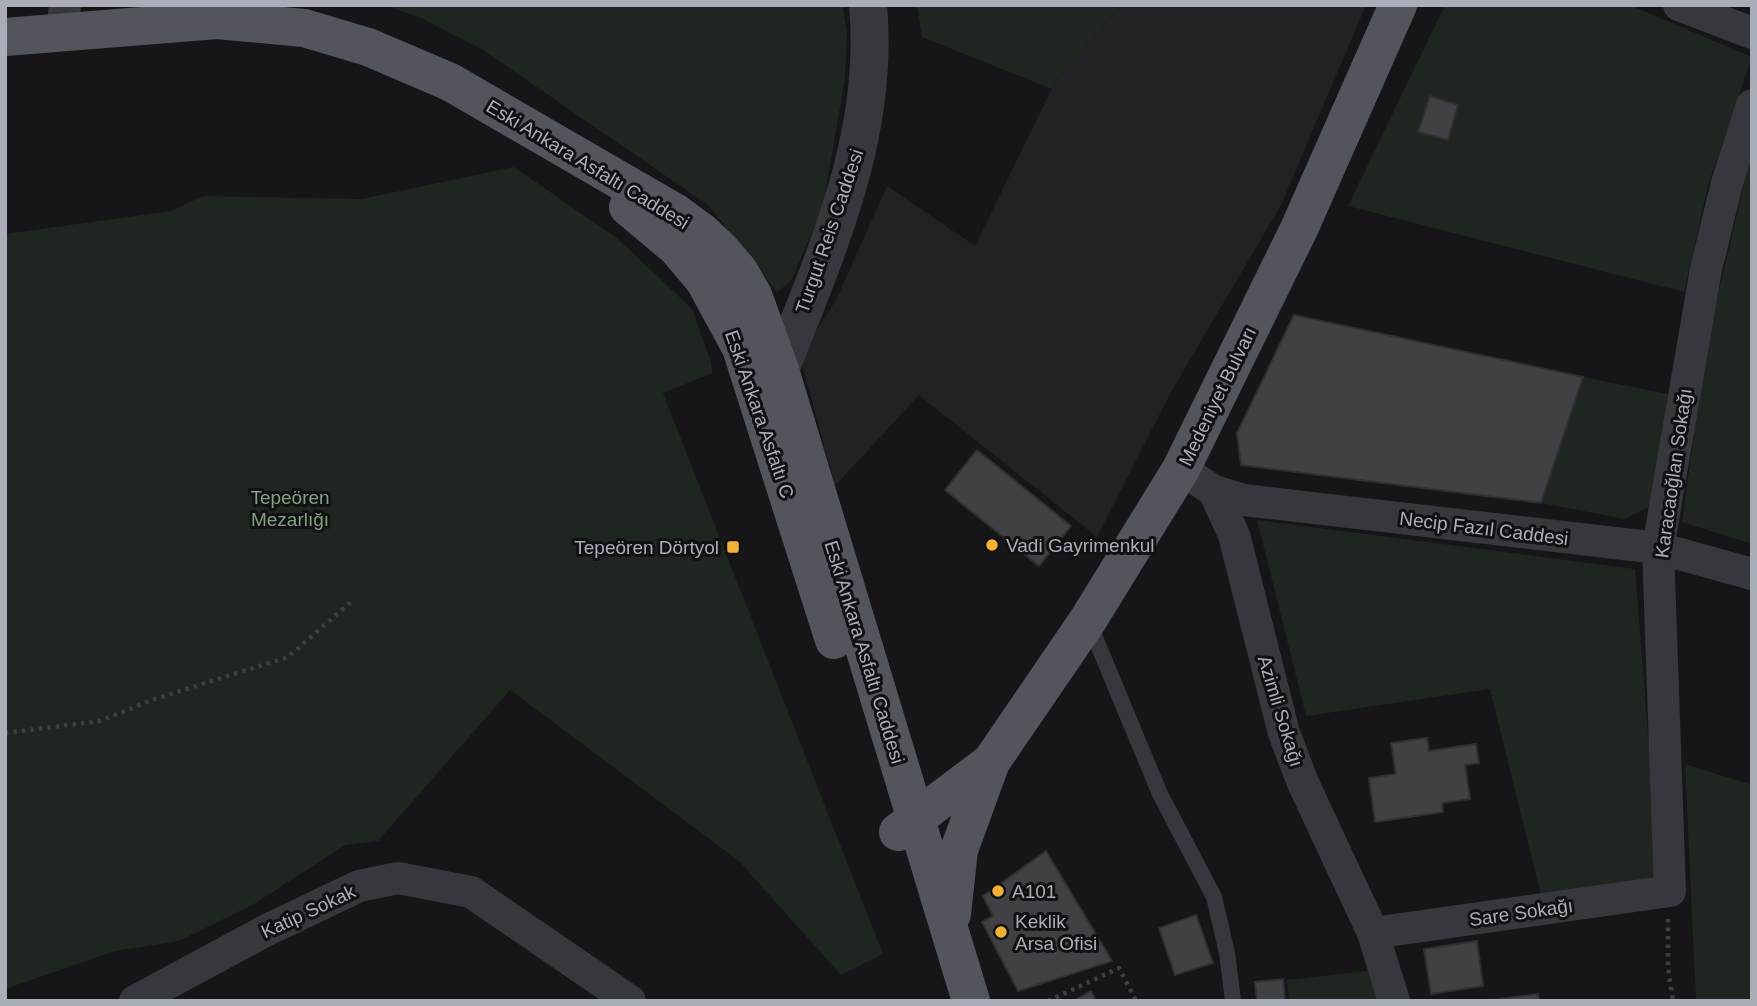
<svg xmlns="http://www.w3.org/2000/svg" width="1757" height="1006" font-family="Arial,sans-serif">
  <style>
    .built { fill: #222225 }
    .green { fill: #1e261f }
    .building { fill: #404145; stroke: #303034; stroke-width: 2 }
    .lines { fill: none; stroke-linecap: round; stroke-linejoin: round }
    .path { stroke: #3d3f44; stroke-width: 4.5; stroke-dasharray: 3.5 5; stroke-linecap: butt }
    .service { stroke: #37383d; stroke-width: 16 }
    .minor { stroke: #37383d; stroke-width: 32 }
    .tertiary { stroke: #37383d; stroke-width: 38 }
    .primary { stroke: #53555c; stroke-width: 38 }
    .poi-dot { fill: #f2b134; stroke: #111113; stroke-width: 2.5 }
    .labels { text-anchor: middle; stroke-width: 6; stroke-linejoin: round; paint-order: stroke }
    .street-label { font-size: 19px; fill: #a8adb8; stroke: #111113 }
    .park-label { font-size: 19px; fill: #7fa381; stroke: #111113 }
    .poi-label { font-size: 19px; fill: #a8adb8; stroke: #111113; text-anchor: start }
  </style>
  <rect width="100%" height="100%" fill="#161618"/>
  <path class="built" d="M1121,5H1366L1281,205L1171,392L1097,537L919,395L835,486L800,356L836,300L887,186L975,246L1056,80Z"/>
  <g class="green">
    <path d="M384,5H827L843,7L847,33L845,78L823,207L791,281L777,292L708,205L483,50L419,17Z"/>
    <path d="M917,5H1121L1056,80L1052,89L922,37Z"/>
    <path d="M1445,5H1629L1752,57L1709,182L1684,292L1348,206Z"/>
    <path d="M1752,150V544L1682,522L1706,346Z"/>
    <path d="M514,167L618,239L692,309L711,362L712,373L663,393L883,954L841,975L739,861L510,690L378,841L345,845L254,904L179,941L115,951L5,989V234L171,211L203,196L362,199Z"/>
    <path d="M1583,377L1668,394L1652,505L1625,519L1541,503Z"/>
    <path d="M1257,520L1635,569L1660,886L1541,895L1490,689L1306,716Z"/>
    <path d="M1685,764L1752,785V1001H1696Z"/>
    <path d="M1368,971L1378,1001H1289L1287,980Z"/>
  </g>
  <g class="building">
    <path d="M1430,96L1458,105L1448,140L1418,132Z"/>
    <path d="M1294,315L1583,377L1541,503L1241,465L1237,433Z"/>
    <path d="M977,450L1071,526L1039,566L945,490Z"/>
    <path d="M1427,738L1429,751L1476,744L1479,763L1465,765L1470,799L1442,803L1443,812L1375,822L1369,778L1396,774L1391,743Z"/>
    <path d="M1046,851L1112,961L1018,991L982,922L993,916L983,896Z"/>
    <path d="M1196,915L1213,963L1175,975L1159,928Z"/>
    <path d="M1477,941L1483,986L1431,994L1424,949Z"/>
    <path d="M1283,979L1285,1001H1257L1255,982Z"/>
    <path d="M1091,991L1096,1001H1074Z"/>
    <path d="M1538,994L1539,1001H1485Z"/>
  </g>
  <g class="lines">
    <g class="path">
      <path d="M5,733L100,721L152,700L288,657L352,601"/>
      <path d="M1668,919V968L1673,1001"/>
      <path d="M1048,1001L1119,968L1136,1001"/>
    </g>
    <path class="service" d="M1089,623L1160,794L1214,897L1227,953L1233,1001"/>
    <g class="minor">
      <path d="M1679,5L1752,33"/>
      <path d="M62,31L65,5"/>
      <path d="M1181,469L1214,491L1234,535L1284,733L1303,783L1373,933L1394,1001"/>
      <path d="M1214,491L1244,500L1658,548L1752,574"/>
      <path d="M1373,933L1670,891L1658,548L1706,269L1727,183L1752,105"/>
      <path d="M135,1001L267,930L359,886L398,878L471,892L630,1001"/>
    </g>
    <path class="tertiary" d="M780,370C826,252 880,136 868,5"/>
    <g class="primary">
      <path d="M5,37L217,20L304,28L368,47L450,82L676,213L702,232L720,249L739,271L753,295L780,370L971,1001"/>
      <path d="M628,207L677,248L704,280L741,348L834,640"/>
      <path d="M898,832L991,762"/>
      <path d="M952,914L959,850L991,762L1088,620L1181,469L1299,229L1398,5"/>
    </g>
  </g>
  <g class="poi-dot">
    <circle cx="992" cy="545" r="7"/>
    <rect x="726" y="540" width="14" height="14" rx="3.5"/>
    <circle cx="998" cy="891" r="7"/>
    <circle cx="1001" cy="932" r="7"/>
  </g>
  <g class="labels">
    <g class="street-label">
      <text transform="translate(588 164) rotate(31)" y="7">Eski Ankara Asfaltı Caddesi</text>
      <text transform="translate(829 231) rotate(-71)" y="7">Turgut Reis Caddesi</text>
      <text transform="translate(1217 396) rotate(-64)" y="7">Medeniyet Bulvarı</text>
      <text transform="translate(760 414) rotate(71)" y="7">Eski Ankara Asfaltı C</text>
      <text transform="translate(1673 473) rotate(-82)" y="7">Karacaoğlan Sokağı</text>
      <text transform="translate(1484 528) rotate(7)" y="7">Necip Fazıl Caddesi</text>
      <text transform="translate(865 652) rotate(73)" y="7">Eski Ankara Asfaltı Caddesi</text>
      <text transform="translate(1281 711) rotate(73)" y="7">Azimli Sokağı</text>
      <text transform="translate(308 911) rotate(-25)" y="7">Katip Sokak</text>
      <text transform="translate(1521 912) rotate(-8)" y="7">Sare Sokağı</text>
    </g>
    <g class="park-label">
      <text x="290" y="504">Tepeören<tspan x="290" dy="22">Mezarlığı</tspan></text>
    </g>
    <g class="poi-label">
      <text x="1006" y="552">Vadi Gayrimenkul</text>
      <text x="719" y="554" text-anchor="end">Tepeören Dörtyol</text>
      <text x="1012" y="898">A101</text>
      <text x="1015" y="928">Keklik<tspan x="1015" dy="22">Arsa Ofisi</tspan></text>
    </g>
  </g>
  <rect width="1757" height="1006" fill="none" stroke="#a8adb8" stroke-width="14"/>
</svg>
